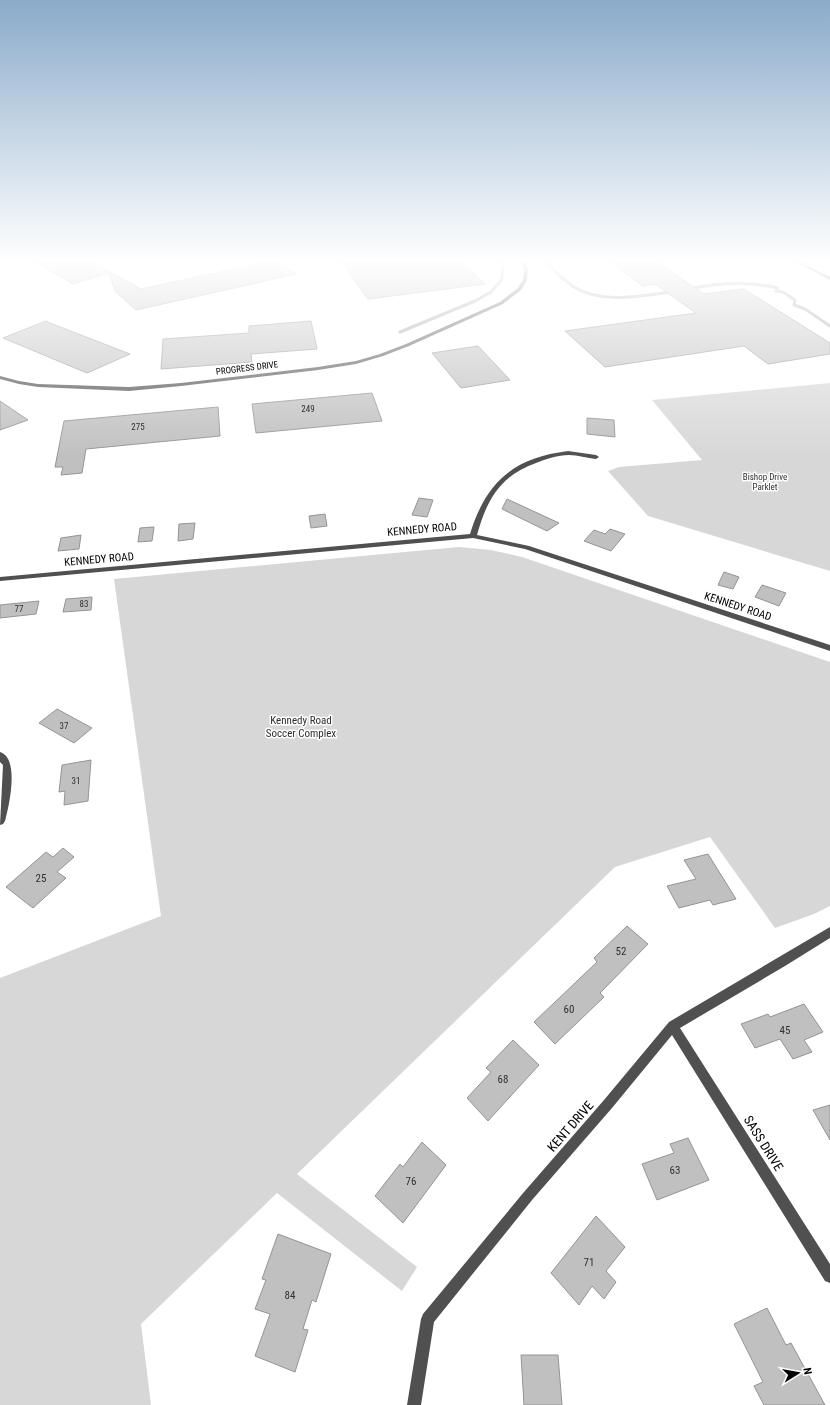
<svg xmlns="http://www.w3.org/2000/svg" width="830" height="1405" font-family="'Roboto Condensed',sans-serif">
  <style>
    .green { fill: #d7d7d7 }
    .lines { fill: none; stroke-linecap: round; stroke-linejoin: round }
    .stream { stroke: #9e9e9e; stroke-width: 3 }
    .building { fill: #c0c0c0; stroke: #949494 }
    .street { fill: #505050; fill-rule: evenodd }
    .labels { text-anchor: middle; stroke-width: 3; stroke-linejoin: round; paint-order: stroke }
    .far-street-label { font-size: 9px; fill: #000; stroke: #fff }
    .number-label { font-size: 9px; fill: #303030 }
    .far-park-label { font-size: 9px; fill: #2e2e2e; stroke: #fff }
    .street-label { font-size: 11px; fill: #000; stroke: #fff }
    .park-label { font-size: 11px; fill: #2e2e2e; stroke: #fff }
    .near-number-label { font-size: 11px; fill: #303030 }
    .near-street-label { font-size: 13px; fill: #000; stroke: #fff }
  </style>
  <rect width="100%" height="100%" fill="#fff"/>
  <g class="green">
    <path d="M830,383V571L648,516L608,471L619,467L702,460L652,400Z"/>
    <path d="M459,547L491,550L522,557L830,662V906L814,914L775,928L710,837L615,867L297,1174L417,1267L402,1291L277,1193L141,1324L151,1405H0V978L161,916L114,579Z"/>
  </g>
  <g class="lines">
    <g class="stream">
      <path d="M544,260C553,269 563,280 574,287C602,304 640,296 671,292"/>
      <path d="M689,289C718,283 748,281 778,288L776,291L783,292L795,300L794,305L805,309L830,326"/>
      <path d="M400,332L475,301L491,292L502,279L503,263L499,260"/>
    </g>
  </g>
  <g class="building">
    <path d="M33,260H89L141,289L276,260L296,274L136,310L115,291L109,273L73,284Z"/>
    <path d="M340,260H460L485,284L368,299Z"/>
    <path d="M608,260H654L704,294L744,289L830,343V354L768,364L744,346L605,367L565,331L696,313L655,284L643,286Z"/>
    <path d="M46,321L50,323L130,354L87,373L3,338Z"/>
    <path d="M311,321L317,349L251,354L252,362L161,369L163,339L249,333V326Z"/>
    <path d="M478,346L510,380L461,388L432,353Z"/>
    <path d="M372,393L382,421L256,433L252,404Z"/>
    <path d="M0,401L28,420L0,430Z"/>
    <path d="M218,407L220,436L86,449L82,473L61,475L63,467H55L64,421Z"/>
    <path d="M587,418L614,420L615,437L587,434Z"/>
    <path d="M419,498L433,500L427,517L412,515Z"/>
    <path d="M507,499L559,523L547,531L502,509Z"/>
    <path d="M325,514L327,526L311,528L309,516Z"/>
    <path d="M195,523L193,539L178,541L179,524Z"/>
    <path d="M154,527L152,541L138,542L140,528Z"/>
    <path d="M610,529L625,534L611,551L584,541L594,530L605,534Z"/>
    <path d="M81,535L79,549L58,551L61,538Z"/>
    <path d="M724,572L739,577L733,589L718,585Z"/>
    <path d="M762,585L786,593L779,606L755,597Z"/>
    <path d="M92,597L91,610L63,612L66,599Z"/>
    <path d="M39,601L36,614L0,618V605Z"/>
    <path d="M57,709L92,728L74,743L39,723Z"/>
    <path d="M91,760L88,801L64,805L65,791L59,792L62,765Z"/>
    <path d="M63,848L74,857L57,872L66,878L33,908L6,887L46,852L53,857Z"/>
    <path d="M708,854L736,899L713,905L710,900L679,908L667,886L696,879L684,860Z"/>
    <path d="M627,926L648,944L600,993L604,997L555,1044L534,1022L597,962L594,958Z"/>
    <path d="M804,1004L823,1032L804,1040L812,1052L793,1059L780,1039L755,1048L741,1024L768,1014L770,1017Z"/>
    <path d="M513,1040L539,1065L488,1121L467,1098L491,1072L486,1068Z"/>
    <path d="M830,1105V1140L813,1110Z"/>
    <path d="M688,1138L709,1180L657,1200L642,1164L674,1153L670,1144Z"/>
    <path d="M422,1142L446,1165L403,1223L375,1196L400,1164L403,1167Z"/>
    <path d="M596,1216L625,1247L606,1271L616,1282L604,1299L592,1286L579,1305L551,1273Z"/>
    <path d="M278,1234L331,1254L316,1302L312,1300L303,1329L308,1330L295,1372L255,1356L270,1314L255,1309L266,1280L262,1279Z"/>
    <path d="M767,1308L786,1345L791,1343L825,1405H764L754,1386L763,1382L734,1324Z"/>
    <path d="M521,1355H558L562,1405H524Z"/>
  </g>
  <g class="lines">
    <g class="street">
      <path d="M520,260H524L528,270L527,280L521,290L503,304L409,346L383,356L356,364L318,370L181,386L129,391L38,387L19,384L0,379V376L19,381L38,384L129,387L181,383L318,367L356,361L380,354L406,344L500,302L518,288L523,280L524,270Z"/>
      <path d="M792,260H797L830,277V280Z"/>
      <path d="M568,451L596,455L599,457L596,459C587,458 578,455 569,455C558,455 546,459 536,463C500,476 487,499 477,535L529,546L830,645V651L525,549L473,538L0,581V577L470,534C486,482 513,458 568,451Z"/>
      <path d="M0,752C20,758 9,806 5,821L3,824L0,825L3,765L0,762Z"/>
      <path d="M830,927V938L785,966L680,1028L830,1264V1283L825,1281L672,1035L612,1108L532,1200L434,1322L421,1405H407L421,1319L423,1314L524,1192L604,1100L669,1022Z"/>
    </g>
  </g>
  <linearGradient id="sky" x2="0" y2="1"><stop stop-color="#8aabca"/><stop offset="0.57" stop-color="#fff"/><stop offset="1" stop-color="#fff" stop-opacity="0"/></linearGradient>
  <rect width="830" height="457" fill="url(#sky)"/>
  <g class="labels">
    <g class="far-street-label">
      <text transform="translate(247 368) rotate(-7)" y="3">PROGRESS DRIVE</text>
    </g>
    <g class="number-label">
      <text x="308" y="412">249</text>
      <text x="138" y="430">275</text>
      <text x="84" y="607">83</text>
      <text x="19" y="612">77</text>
      <text x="64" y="729">37</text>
      <text x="76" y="784">31</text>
    </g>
    <g class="far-park-label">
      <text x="765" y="480">Bishop Drive<tspan x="765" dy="10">Parklet</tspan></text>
    </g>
    <g class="street-label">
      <text transform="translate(422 529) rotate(-5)" y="4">KENNEDY ROAD</text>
      <text transform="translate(99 559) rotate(-5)" y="4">KENNEDY ROAD</text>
      <text transform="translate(738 606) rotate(18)" y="4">KENNEDY ROAD</text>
    </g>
    <g class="park-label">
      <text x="301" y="724">Kennedy Road<tspan x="301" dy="13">Soccer Complex</tspan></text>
    </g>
    <g class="near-number-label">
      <text x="41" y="882">25</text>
      <text x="621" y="955">52</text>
      <text x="569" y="1013">60</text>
      <text x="785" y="1034">45</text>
      <text x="503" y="1083">68</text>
      <text x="675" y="1174">63</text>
      <text x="411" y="1185">76</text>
      <text x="589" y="1266">71</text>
      <text x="290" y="1299">84</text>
    </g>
    <g class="near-street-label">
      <text transform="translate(570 1126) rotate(-49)" y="5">KENT DRIVE</text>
      <text transform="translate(764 1143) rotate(58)" y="5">SASS DRIVE</text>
    </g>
  </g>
  <g transform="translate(798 1373) rotate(79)" stroke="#ffffff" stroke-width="3" paint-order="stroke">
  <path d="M0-3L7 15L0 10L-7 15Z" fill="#000000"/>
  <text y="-6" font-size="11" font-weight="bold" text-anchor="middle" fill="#000000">N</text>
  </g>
</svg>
